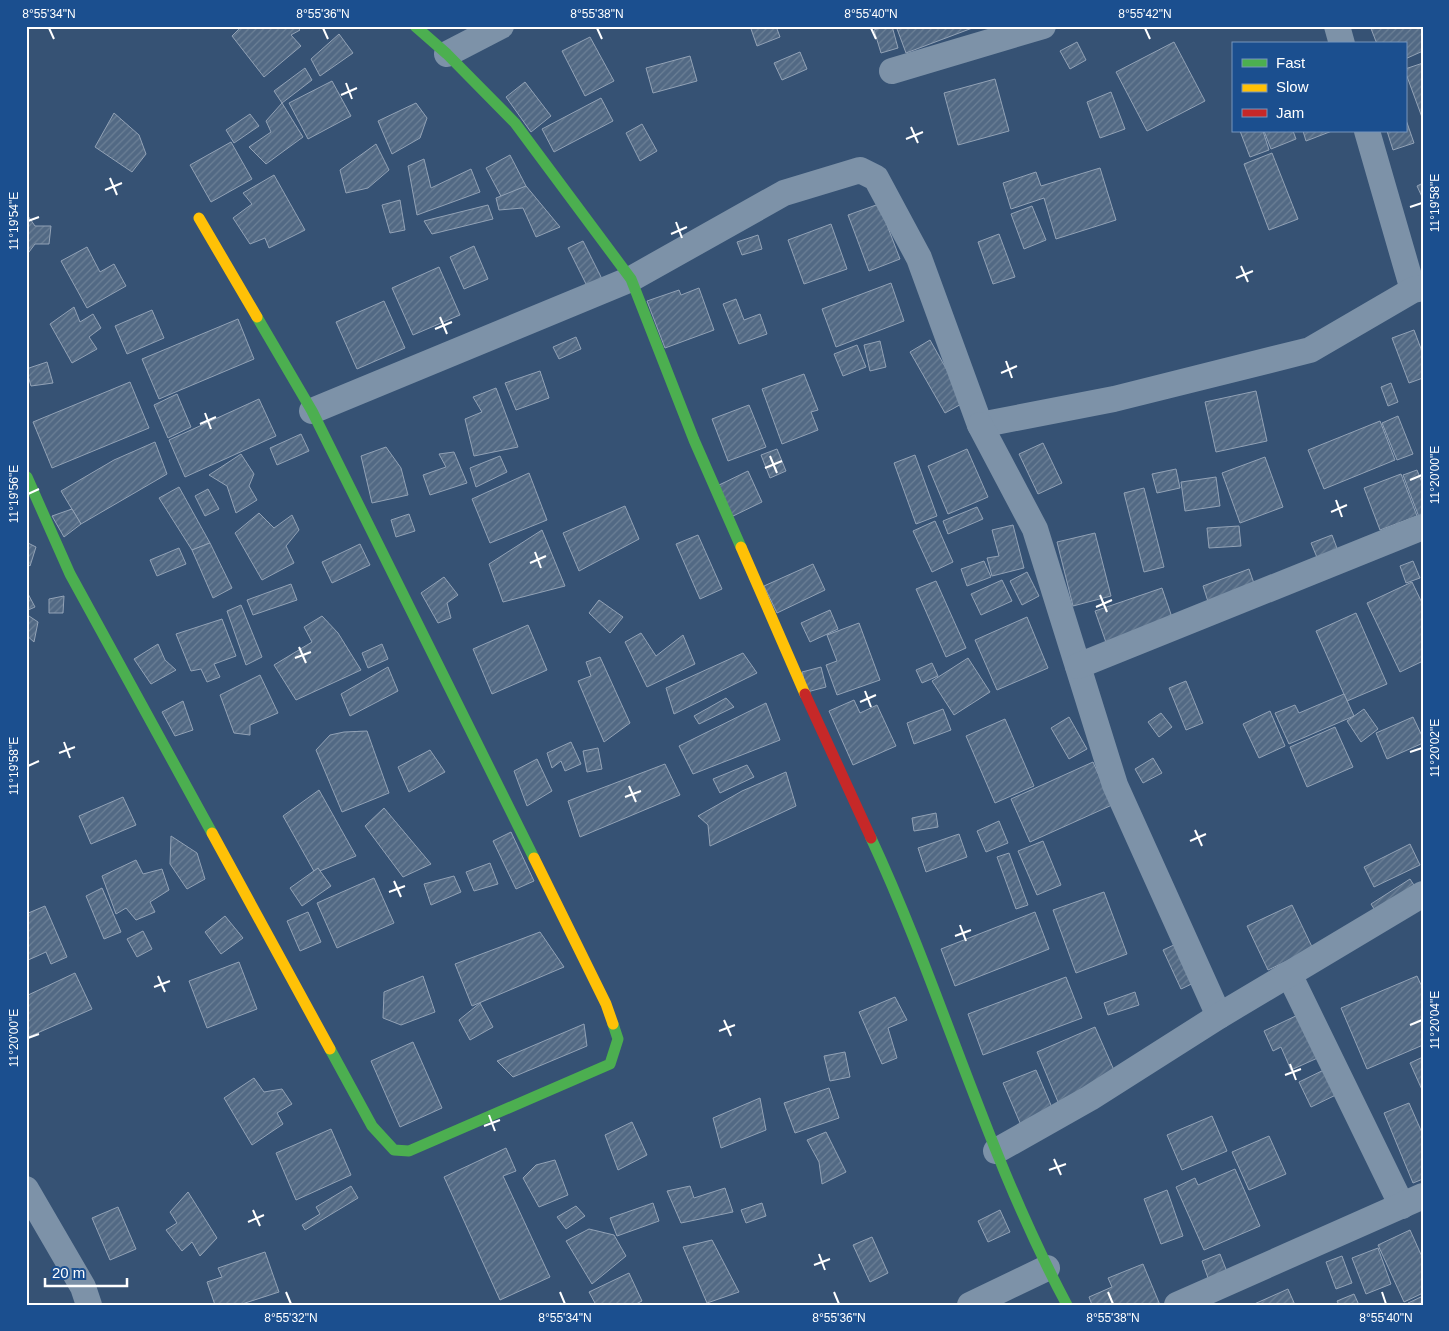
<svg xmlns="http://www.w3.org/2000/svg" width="1449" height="1331" font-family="Arial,sans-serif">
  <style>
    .building { fill: url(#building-hatch); stroke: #92a2b6 }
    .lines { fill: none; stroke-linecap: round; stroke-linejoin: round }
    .street { stroke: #7d92a8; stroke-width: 26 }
    .fast { stroke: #4caf50; stroke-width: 11 }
    .slow { stroke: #ffc107; stroke-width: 11 }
    .jam { stroke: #c62828; stroke-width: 11 }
    .ticks { fill: none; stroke: #fff; stroke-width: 2 }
    .neatline { fill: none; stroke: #fff; stroke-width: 2 }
    .ticks-label { font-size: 12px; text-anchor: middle; fill: #fff }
  </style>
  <defs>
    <pattern id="building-hatch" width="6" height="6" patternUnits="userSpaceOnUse" patternTransform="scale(1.25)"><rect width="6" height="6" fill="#526984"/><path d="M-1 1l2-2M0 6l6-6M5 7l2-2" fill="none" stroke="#6c8096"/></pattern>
  </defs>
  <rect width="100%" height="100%" fill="#365274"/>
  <g class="building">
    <path d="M242,26H296L300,30L291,35L301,46L264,77L232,36Z"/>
    <path d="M750,26H776L780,37L757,46Z"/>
    <path d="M887,26H892L898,48L881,53L874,30Z"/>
    <path d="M896,26H975V27L906,53Z"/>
    <path d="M1370,26H1423V51L1405,59V44H1377Z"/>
    <path d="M339,34L353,53L320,76L311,59Z"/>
    <path d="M590,37L614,81L585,96L562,51Z"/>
    <path d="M1077,42L1086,60L1070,69L1060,51Z"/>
    <path d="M1174,42L1205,101L1147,131L1116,72Z"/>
    <path d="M800,52L807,69L782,80L774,63Z"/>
    <path d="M690,56L697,81L653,93L646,68Z"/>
    <path d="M1423,63V120L1405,71V69Z"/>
    <path d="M305,68L312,80L282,103L274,91Z"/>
    <path d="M995,79L1009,131L958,145L944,93Z"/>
    <path d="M332,81L351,116L308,139L289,103Z"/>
    <path d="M525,82L551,116L531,132L506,97Z"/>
    <path d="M1111,92L1125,129L1100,138L1087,102Z"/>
    <path d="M601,98L613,121L554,152L542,129Z"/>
    <path d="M282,103L303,137L266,164L249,147L271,132L266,121Z"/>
    <path d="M416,103L427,118L420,138L392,154L378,121Z"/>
    <path d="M114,113L139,135L146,154L132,172L95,147Z"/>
    <path d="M250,114L259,126L234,143L226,130Z"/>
    <path d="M1405,117L1414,143L1393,150L1387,131H1405Z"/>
    <path d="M642,124L657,151L640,161L626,133Z"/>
    <path d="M1240,131H1263L1269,150L1250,157Z"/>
    <path d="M1264,131H1293L1296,139L1271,149Z"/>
    <path d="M1303,131H1332L1306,141Z"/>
    <path d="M231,142L252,179L211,202L190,165Z"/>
    <path d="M376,144L389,170L368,188L346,193L340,170Z"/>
    <path d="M1272,153L1298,219L1269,230L1244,164Z"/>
    <path d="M510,155L527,188L503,200L486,168Z"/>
    <path d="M424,159L431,188L471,169L480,192L417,215L408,166Z"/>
    <path d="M1100,168L1116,220L1056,239L1044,198L1011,209L1003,183L1036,172L1041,186Z"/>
    <path d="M274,175L305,230L269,248L265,238L250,244L233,218L252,204L243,193Z"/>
    <path d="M1423,183V199L1417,186Z"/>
    <path d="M526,186L560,227L536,237L523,208L499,210L496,198Z"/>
    <path d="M400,200L405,230L390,233L382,205Z"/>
    <path d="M879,204L900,259L869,271L848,215Z"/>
    <path d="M488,205L493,219L432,234L424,221Z"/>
    <path d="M1032,206L1046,240L1024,249L1011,214Z"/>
    <path d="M26,213L35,226H51L49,244H35L26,256Z"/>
    <path d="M831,224L847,269L804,284L788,240Z"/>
    <path d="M999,234L1015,277L993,284L978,242Z"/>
    <path d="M758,235L762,249L742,255L737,242Z"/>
    <path d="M583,241L609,293L594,300L568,248Z"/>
    <path d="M474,246L488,279L464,289L450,257Z"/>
    <path d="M87,247L100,272L114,264L126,286L87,308L61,261Z"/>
    <path d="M439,267L460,315L413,335L392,288Z"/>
    <path d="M891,283L904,321L836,347L822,309Z"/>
    <path d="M699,288L714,330L665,348L647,301L679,290L681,295Z"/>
    <path d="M736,299L744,320L760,314L767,334L739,344L723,304Z"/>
    <path d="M384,301L405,348L357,369L336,322Z"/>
    <path d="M74,307L80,322L93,314L101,328L89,337L97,349L72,363L50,324Z"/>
    <path d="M152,310L164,338L127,354L115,326Z"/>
    <path d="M238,319L254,359L159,399L142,359Z"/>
    <path d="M1414,330L1423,354V378L1409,383L1392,338Z"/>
    <path d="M576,337L581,349L559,359L553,347Z"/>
    <path d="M930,340L965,402L945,413L910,352Z"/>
    <path d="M880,341L886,367L870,371L864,345Z"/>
    <path d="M857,345L866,367L843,376L834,354Z"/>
    <path d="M47,362L53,383L31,386L26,369Z"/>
    <path d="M540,371L549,398L516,410L505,383Z"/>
    <path d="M804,374L818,410L811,412L818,430L782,444L762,389Z"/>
    <path d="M130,382L149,428L52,468L33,422Z"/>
    <path d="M1391,383L1398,402L1388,406L1381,387Z"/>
    <path d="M496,388L518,447L474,456L465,419L482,412L473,397Z"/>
    <path d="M1256,391L1267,441L1216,452L1205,402Z"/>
    <path d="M177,394L191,427L168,438L154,405Z"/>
    <path d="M259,399L276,436L185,477L169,440Z"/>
    <path d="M749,405L766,447L728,461L712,419Z"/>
    <path d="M1398,416L1413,454L1397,460L1382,423Z"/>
    <path d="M1380,421L1395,460L1324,489L1308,450Z"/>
    <path d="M301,434L309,451L277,465L270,448Z"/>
    <path d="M155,442L167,474L81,524L61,491L114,460Z"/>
    <path d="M1043,443L1062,483L1038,494L1019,454Z"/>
    <path d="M386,447L401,468L408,495L372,503L361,456Z"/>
    <path d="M777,449L786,471L770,478L761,455Z"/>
    <path d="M967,449L988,497L948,514L928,466Z"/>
    <path d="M454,452L467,483L430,495L423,475L446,467L439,454Z"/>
    <path d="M241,454L254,474L249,486L257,500L236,513L227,486L209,475Z"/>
    <path d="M915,455L937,516L916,524L894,463Z"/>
    <path d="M500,456L507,472L476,487L470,468Z"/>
    <path d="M1265,457L1283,507L1240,523L1222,473Z"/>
    <path d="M1176,469L1180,488L1157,493L1152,474Z"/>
    <path d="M1417,470L1423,485V516L1419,517L1403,475Z"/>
    <path d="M748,471L762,502L731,517L717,486Z"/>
    <path d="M529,473L547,520L490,543L472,499Z"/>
    <path d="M1401,474L1417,516L1380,530L1364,488Z"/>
    <path d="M1216,477L1220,506L1185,511L1181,482Z"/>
    <path d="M179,487L210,543L192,550L159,498Z"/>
    <path d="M1144,488L1164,567L1144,572L1124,493Z"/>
    <path d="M208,489L219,509L205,516L195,496Z"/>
    <path d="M625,506L639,539L579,571L563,533Z"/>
    <path d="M977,507L983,519L948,534L943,521Z"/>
    <path d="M72,509L81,524L64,537L52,516Z"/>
    <path d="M259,513L274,528L292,515L299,530L286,546L294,563L262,580L235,533Z"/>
    <path d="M409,514L415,531L396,537L391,520Z"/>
    <path d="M935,521L953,562L932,572L913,531Z"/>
    <path d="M1013,525L1024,568L992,576L987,558L999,556L992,530Z"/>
    <path d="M1239,526L1241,546L1209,548L1207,528Z"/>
    <path d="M542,530L565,586L503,602L489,564Z"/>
    <path d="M1095,533L1111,596L1073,606L1057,542Z"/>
    <path d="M698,535L722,589L700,599L676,544Z"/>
    <path d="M1332,535L1341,559L1321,567L1311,543Z"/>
    <path d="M26,542L36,547L30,566L26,563Z"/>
    <path d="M210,543L232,588L213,598L192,550Z"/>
    <path d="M360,544L370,565L332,583L322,562Z"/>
    <path d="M179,548L186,564L157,576L150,560Z"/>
    <path d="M984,561L991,577L967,586L961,569Z"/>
    <path d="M1413,561L1420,578L1406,583L1400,566Z"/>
    <path d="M813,564L825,590L777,613L764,586Z"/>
    <path d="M1249,569L1258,595L1211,611L1203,586Z"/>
    <path d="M1027,572L1039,596L1022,605L1010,581Z"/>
    <path d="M444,577L458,595L447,603L451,618L438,623L421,593Z"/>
    <path d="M1002,580L1012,601L981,615L971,594Z"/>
    <path d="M936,581L966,648L946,657L916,589Z"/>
    <path d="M1412,582L1423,605V661L1400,672L1367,603Z"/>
    <path d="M291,584L297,600L253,615L247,600Z"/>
    <path d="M1162,588L1176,629L1109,651L1095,611Z"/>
    <path d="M26,590L35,607L26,611Z"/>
    <path d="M64,596L63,613H49V599Z"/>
    <path d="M599,600L623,617L610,633L589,613Z"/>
    <path d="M241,605L262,657L246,665L227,611Z"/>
    <path d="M830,610L838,629L810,642L801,623Z"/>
    <path d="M1356,613L1387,684L1347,701L1316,631Z"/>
    <path d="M26,614L38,622L34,642L26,635Z"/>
    <path d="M322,616L338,633L361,670L296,700L274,665L312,642L304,627Z"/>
    <path d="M1027,617L1048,668L997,690L975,640Z"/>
    <path d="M222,619L236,656L214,664L220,677L207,682L201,669L191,671L176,634Z"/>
    <path d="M859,623L880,680L837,695L826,665L837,661L827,635Z"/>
    <path d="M528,625L547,670L492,694L473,649Z"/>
    <path d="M641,633L656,656L683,635L695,664L647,687L625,642Z"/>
    <path d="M158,644L165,660L176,670L151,684L134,659Z"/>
    <path d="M382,644L388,659L368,668L362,653Z"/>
    <path d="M743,653L757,673L674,714L666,688Z"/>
    <path d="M600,657L630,723L604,742L578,681L591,676L586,662Z"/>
    <path d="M968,658L990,692L954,715L932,681Z"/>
    <path d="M932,663L938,676L922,683L916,670Z"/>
    <path d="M388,667L398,691L350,716L341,694Z"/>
    <path d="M821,667L826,687L807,692L802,672Z"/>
    <path d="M260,675L278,713L250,725V735L234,733L220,695Z"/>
    <path d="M1186,681L1203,723L1186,730L1169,688Z"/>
    <path d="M1344,694L1354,716L1289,744L1275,713L1295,705L1299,713Z"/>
    <path d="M726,698L734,707L699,724L694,716Z"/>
    <path d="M854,700L860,713L877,705L896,746L853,765L829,711Z"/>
    <path d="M183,701L193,730L175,736L162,712Z"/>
    <path d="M766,703L780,740L693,774L679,746Z"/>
    <path d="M943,709L951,730L914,744L907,723Z"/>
    <path d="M1364,709L1378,729L1361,742L1347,721Z"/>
    <path d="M1270,711L1285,746L1259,758L1243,724Z"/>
    <path d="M1161,713L1172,727L1159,737L1148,722Z"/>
    <path d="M1069,717L1087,749L1069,759L1051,728Z"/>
    <path d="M1413,717L1423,738V743L1387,759L1376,733Z"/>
    <path d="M1005,719L1034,786L995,803L966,736Z"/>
    <path d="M1335,727L1353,767L1307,787L1290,747Z"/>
    <path d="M367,731L389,793L342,812L316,750L330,735L344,732Z"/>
    <path d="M571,742L581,764L565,771L561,761L552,768L547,753Z"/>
    <path d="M598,748L602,769L587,772L583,751Z"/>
    <path d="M430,750L445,772L409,792L398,767Z"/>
    <path d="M1153,758L1162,773L1143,783L1135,769Z"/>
    <path d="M537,759L552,791L527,806L514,771Z"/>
    <path d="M1093,762L1112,805L1030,842L1011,799Z"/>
    <path d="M665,764L680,795L580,837L568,801Z"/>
    <path d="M747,765L754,777L720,793L713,779Z"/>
    <path d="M786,772L796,806L710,846L708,825L698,816L742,791Z"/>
    <path d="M319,790L356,856L315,873L283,816Z"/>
    <path d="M123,797L136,825L91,844L79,816Z"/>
    <path d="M384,808L431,864L403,877L365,826Z"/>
    <path d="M936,813L938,827L914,831L912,818Z"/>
    <path d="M999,821L1008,843L986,852L977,831Z"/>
    <path d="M511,832L534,881L516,889L493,841Z"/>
    <path d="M959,834L967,857L926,872L918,848Z"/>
    <path d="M171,836L197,853L205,879L187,889L170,864Z"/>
    <path d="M1043,841L1061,885L1037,895L1018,851Z"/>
    <path d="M1410,844L1420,865L1374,887L1364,867Z"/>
    <path d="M1009,853L1028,905L1016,909L997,857Z"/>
    <path d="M136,860L143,874L162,869L169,890L150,902L155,912L136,920L126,908L116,914L102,876Z"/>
    <path d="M490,863L498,884L474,891L466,872Z"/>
    <path d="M318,868L331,886L302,906L290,888Z"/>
    <path d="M454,876L461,892L431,905L424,884Z"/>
    <path d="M374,878L394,923L337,948L317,903Z"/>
    <path d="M1410,879L1423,899L1384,925L1371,904Z"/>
    <path d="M102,888L121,932L104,939L86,896Z"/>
    <path d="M1104,892L1127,954L1076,973L1053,910Z"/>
    <path d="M1292,905L1313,949L1268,970L1247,926Z"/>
    <path d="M45,906L67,957L51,964L46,952L26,961V914Z"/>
    <path d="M308,912L321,942L300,951L287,921Z"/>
    <path d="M1035,912L1049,949L955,986L941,949Z"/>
    <path d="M225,916L243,938L221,954L205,932Z"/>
    <path d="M143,931L152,949L137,957L127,939Z"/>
    <path d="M540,932L564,967L472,1006L455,964Z"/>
    <path d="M1187,939L1204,978L1181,989L1163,950Z"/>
    <path d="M239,962L257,1009L207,1028L189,981Z"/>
    <path d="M75,973L92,1009L26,1038V996Z"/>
    <path d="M423,976L435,1012L401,1025L383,1018L384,992Z"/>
    <path d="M1417,976L1423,989V1045L1367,1069L1341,1008Z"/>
    <path d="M1066,977L1082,1018L983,1055L968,1014Z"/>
    <path d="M1135,992L1139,1005L1108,1015L1104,1003Z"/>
    <path d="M895,997L907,1020L888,1028L897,1058L882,1064L859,1012Z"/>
    <path d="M480,1003L493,1027L470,1040L459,1020Z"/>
    <path d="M1302,1013L1322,1056L1291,1070L1281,1047L1273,1051L1264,1031Z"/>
    <path d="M584,1024L587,1046L513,1077L497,1061Z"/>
    <path d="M1095,1027L1117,1077L1058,1102L1037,1052Z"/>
    <path d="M413,1042L442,1108L400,1127L371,1061Z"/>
    <path d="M845,1052L850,1077L830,1081L824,1056Z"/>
    <path d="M1423,1057V1092L1410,1063Z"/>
    <path d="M1330,1067L1342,1092L1311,1107L1299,1082Z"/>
    <path d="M1036,1070L1059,1124L1026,1137L1003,1083Z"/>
    <path d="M254,1078L264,1092L282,1089L292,1104L277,1113L283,1124L252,1145L224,1098Z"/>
    <path d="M829,1088L839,1118L795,1133L784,1103Z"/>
    <path d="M760,1098L766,1130L721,1148L713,1118Z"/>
    <path d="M1409,1103L1423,1135V1179L1413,1183L1384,1113Z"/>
    <path d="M1212,1116L1227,1151L1182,1170L1167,1135Z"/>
    <path d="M632,1122L647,1155L618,1170L605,1135Z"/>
    <path d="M331,1129L351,1175L296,1200L276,1153Z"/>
    <path d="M826,1132L846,1172L822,1184L819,1162L807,1140Z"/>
    <path d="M1269,1136L1286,1174L1249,1190L1232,1152Z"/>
    <path d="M506,1148L516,1171L503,1176L550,1277L500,1300L444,1177Z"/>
    <path d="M555,1160L568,1195L539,1207L523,1178L536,1165Z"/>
    <path d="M1235,1169L1260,1226L1204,1250L1176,1187L1195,1178L1198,1185Z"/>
    <path d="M351,1186L358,1198L305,1230L302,1225L320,1214L316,1207Z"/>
    <path d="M690,1186L694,1198L725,1188L733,1212L681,1223L667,1191Z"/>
    <path d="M1167,1190L1183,1236L1161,1244L1144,1199Z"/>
    <path d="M188,1192L217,1238L200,1256L192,1242L182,1251L166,1230L177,1223L170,1212Z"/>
    <path d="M653,1203L659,1221L617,1236L610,1218Z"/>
    <path d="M762,1203L766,1216L746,1223L741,1210Z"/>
    <path d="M576,1206L585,1216L566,1229L557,1217Z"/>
    <path d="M118,1207L136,1249L110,1260L92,1218Z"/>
    <path d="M1000,1210L1010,1232L988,1242L978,1221Z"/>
    <path d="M589,1229L614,1235L626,1256L592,1284L566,1241Z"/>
    <path d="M1410,1230L1423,1259V1293L1404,1302L1378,1245Z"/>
    <path d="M872,1237L888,1273L870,1282L853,1245Z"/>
    <path d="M712,1240L739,1292L707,1303L683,1247Z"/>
    <path d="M1378,1248L1391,1284L1366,1294L1352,1258Z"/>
    <path d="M265,1252L279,1292L239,1305H215L207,1282L222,1277L218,1268Z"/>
    <path d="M1220,1254L1231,1282L1212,1289L1202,1261Z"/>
    <path d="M1342,1256L1352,1283L1336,1289L1326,1262Z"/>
    <path d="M1143,1264L1160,1305H1092L1089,1297L1112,1287L1108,1278Z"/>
    <path d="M629,1273L642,1301L634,1305H596L589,1292Z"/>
    <path d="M1288,1289L1295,1305H1252Z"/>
    <path d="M1354,1294L1359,1305H1339L1337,1301Z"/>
    <path d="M1423,1296V1305H1408V1303Z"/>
  </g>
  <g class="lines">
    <g class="street">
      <path d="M1337,26L1342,44"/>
      <path d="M447,54L501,26"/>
      <path d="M892,71L1043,26"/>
      <path d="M1367,131L1413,290"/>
      <path d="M312,411L631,279L784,193L860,170L876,178L919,258L980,425L1114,399L1310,350L1413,290L1423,288"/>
      <path d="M980,425L1035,529L1115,785L1219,1016"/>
      <path d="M1078,666L1423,527"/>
      <path d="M1289,974L1402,1206"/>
      <path d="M996,1151L1090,1098L1219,1016L1423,894"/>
      <path d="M26,1189L83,1287L89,1305"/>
      <path d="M970,1305L1047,1268"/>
      <path d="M1177,1305L1423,1196"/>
    </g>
    <g class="fast">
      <path d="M415,26L447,54L515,123L631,279L694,440L741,547"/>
      <path d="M257,317L312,411L534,858"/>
      <path d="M27,477L70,574L212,833"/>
      <path d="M871,838C942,991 987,1156 1067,1305"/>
      <path d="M330,1049L372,1126L394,1150L409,1151L610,1064L618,1039L613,1024"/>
    </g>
    <g class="slow">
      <path d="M199,218L257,317"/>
      <path d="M741,547L805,694"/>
      <path d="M212,833L330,1049"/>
      <path d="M534,858L606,1004L613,1024"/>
    </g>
    <path class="jam" d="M805,694L871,838"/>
  </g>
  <path class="ticks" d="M49,28L54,39M323,28L328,39M597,28L602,39M871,28L876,39M1145,28L1150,39M346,83L352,99M341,95L357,88M911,127L918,143M906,139L923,132M110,178L117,195M105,190L122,183M1410,207L1422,203M28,221L39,217M676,222L682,238M671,234L687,227M1241,266L1248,282M1236,278L1253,271M440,317L447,334M435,329L452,322M1006,361L1012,378M1001,373L1017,366M205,413L211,429M200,424L216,417M770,456L777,473M765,468L782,461M1410,480L1422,475M28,494L39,489M1336,500L1342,517M1331,512L1347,505M535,552L541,568M530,563L546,556M1100,595L1107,612M1096,607L1112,600M299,647L306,663M295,658L311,652M865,691L871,707M860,702L876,695M64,742L70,758M1410,752L1422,748M59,753L75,747M28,766L39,761M629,786L636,802M625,797L641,791M1195,830L1202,846M1190,841L1206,834M394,881L401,897M389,892L405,886M960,925L966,941M955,936L971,930M158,976L165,992M154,987L170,981M724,1020L731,1036M1410,1025L1422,1020M719,1031L735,1025M28,1038L39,1034M1290,1064L1296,1080M1285,1075L1301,1069M489,1115L495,1131M484,1126L500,1120M1054,1159L1061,1175M1049,1170L1066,1164M253,1210L260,1226M248,1222L264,1215M819,1254L825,1270M814,1265L830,1259M286,1292L291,1304M560,1292L565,1304M834,1292L839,1304M1108,1292L1113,1304M1382,1292L1386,1304"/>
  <rect width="1449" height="1331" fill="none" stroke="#1b4f8f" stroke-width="55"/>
  <rect x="1232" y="42" width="175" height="90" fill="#1b4f8f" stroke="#7695bc"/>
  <rect x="1242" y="59" width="25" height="8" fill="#4caf50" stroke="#7695bc"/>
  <text x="1276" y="68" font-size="15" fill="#ffffff">Fast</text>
  <rect x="1242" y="84" width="25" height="8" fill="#ffc107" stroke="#7695bc"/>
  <text x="1276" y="92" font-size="15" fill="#ffffff">Slow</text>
  <rect x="1242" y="109" width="25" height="8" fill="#c62828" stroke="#7695bc"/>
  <text x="1276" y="118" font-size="15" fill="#ffffff">Jam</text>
  <path d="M45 1278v8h82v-8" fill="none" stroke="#ffffff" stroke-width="2.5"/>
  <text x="52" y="1278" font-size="15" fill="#ffffff" stroke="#1b4f8f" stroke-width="4" paint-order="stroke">20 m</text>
  <rect x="28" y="28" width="1394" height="1276" class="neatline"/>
  <g class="ticks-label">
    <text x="49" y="18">8°55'34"N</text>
    <text x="323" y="18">8°55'36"N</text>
    <text x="597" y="18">8°55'38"N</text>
    <text x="871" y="18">8°55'40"N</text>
    <text x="1145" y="18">8°55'42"N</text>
    <text transform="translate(1435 203) rotate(-90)" y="4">11°19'58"E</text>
    <text transform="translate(14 221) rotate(-90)" y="4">11°19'54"E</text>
    <text transform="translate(1435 475) rotate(-90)" y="4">11°20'00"E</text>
    <text transform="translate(14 494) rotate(-90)" y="4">11°19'56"E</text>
    <text transform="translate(1435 748) rotate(-90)" y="4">11°20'02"E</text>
    <text transform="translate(14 766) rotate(-90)" y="4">11°19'58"E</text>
    <text transform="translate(1435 1020) rotate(-90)" y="4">11°20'04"E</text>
    <text transform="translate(14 1038) rotate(-90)" y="4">11°20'00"E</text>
    <text x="291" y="1322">8°55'32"N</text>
    <text x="565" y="1322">8°55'34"N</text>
    <text x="839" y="1322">8°55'36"N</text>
    <text x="1113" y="1322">8°55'38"N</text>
    <text x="1386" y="1322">8°55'40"N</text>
  </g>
</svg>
